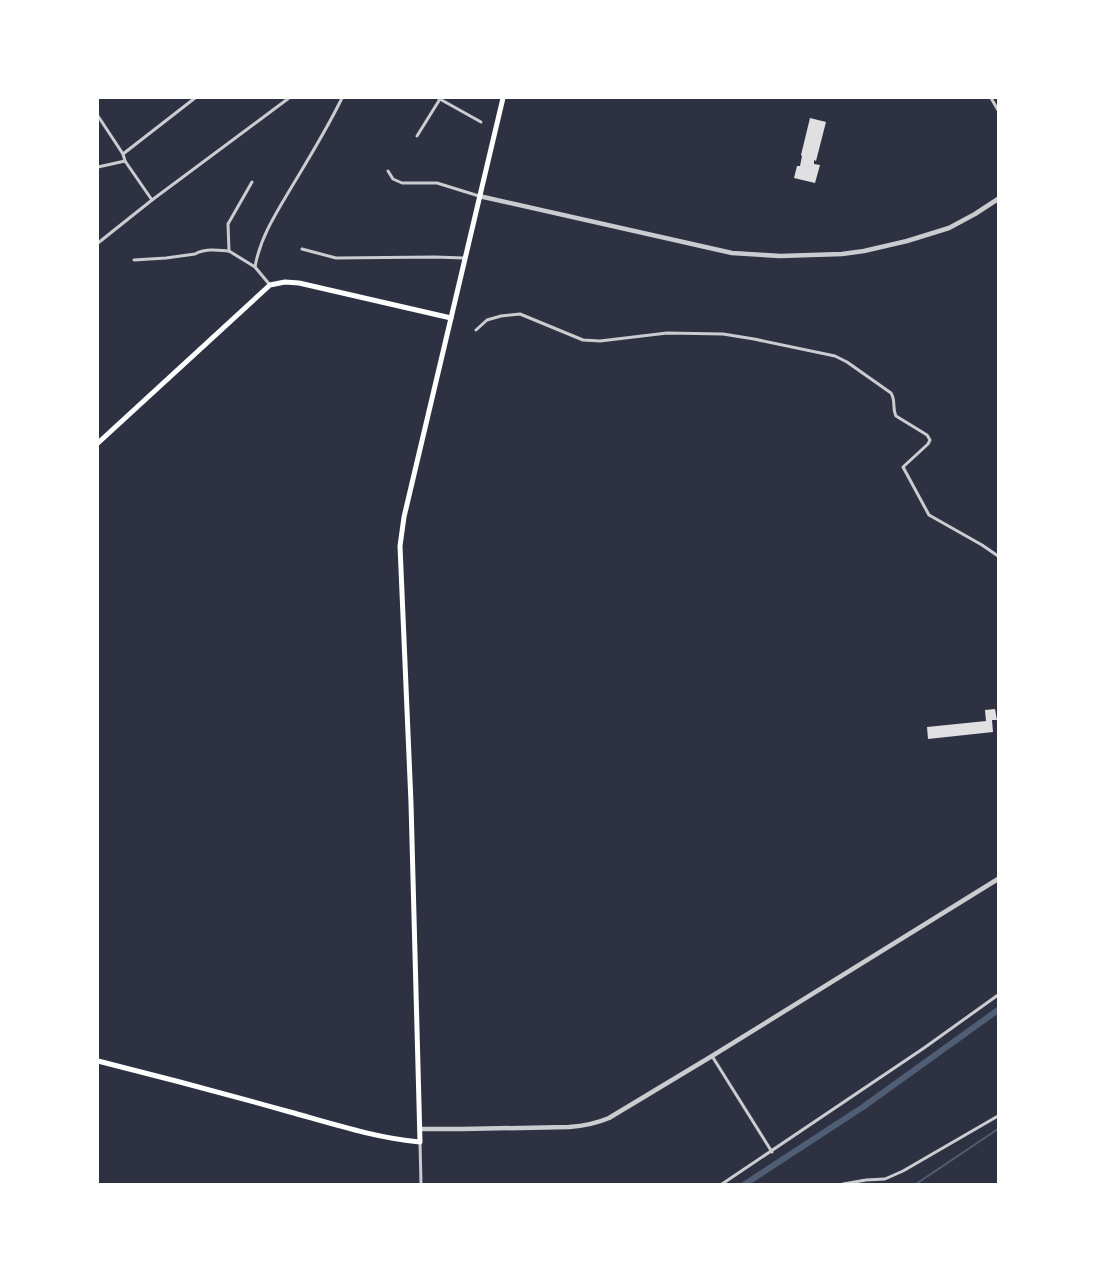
<svg xmlns="http://www.w3.org/2000/svg" width="1096" height="1282" font-family="Inter,sans-serif">
  <style>
    .lines { fill: none; stroke-linecap: round; stroke-linejoin: round }
    .stream { stroke: #4f5d75; stroke-width: 2 }
    .canal { stroke: #4f5d75; stroke-width: 6 }
    .building { fill: #e0e0e3 }
    .minor { stroke: #caccd0; stroke-width: 3 }
    .tertiary { stroke: #caccd0; stroke-width: 4.5 }
    .secondary { stroke: #fff; stroke-width: 5 }
  </style>
  <rect width="100%" height="100%" fill="#2d3142"/>
  <g class="lines">
    <path class="stream" d="M916,1184L998,1129"/>
    <path class="canal" d="M745,1184L863,1107L998,1010"/>
  </g>
  <g class="building">
    <path d="M810,118L826,122L816,161L814,160V164L820,165L815,183L794,178L797,166H800L802,156L801,155Z"/>
    <path d="M995,709L997,720H992L993,732L928,739L927,727L986,721L985,710Z"/>
  </g>
  <g class="lines">
    <g class="minor">
      <path d="M438,98L481,122"/>
      <path d="M991,98L998,110"/>
      <path d="M98,116L123,154L125,161L152,200"/>
      <path d="M417,136L440,99"/>
      <path d="M123,154L195,98"/>
      <path d="M98,167L125,161"/>
      <path d="M388,171L393,179L402,183H437L479,196"/>
      <path d="M252,182L228,224L229,251L255,267"/>
      <path d="M98,243L152,200L289,98"/>
      <path d="M302,249L336,258L435,257L464,258"/>
      <path d="M134,260L166,258L195,254C205,248 218,250 229,251"/>
      <path d="M270,285L255,267C260,238 276,213 291,188C309,158 327,129 342,98"/>
      <path d="M476,330L487,320L501,316L520,314L583,340L600,341L667,333L723,334L754,339L835,356L847,362L891,393C896,401 892,408 896,416L927,435L930,440L928,444L903,467L929,515L982,545L998,556"/>
      <path d="M712,1056L772,1152"/>
      <path d="M420,1142L421,1184"/>
      <path d="M722,1184L924,1048L998,995"/>
      <path d="M843,1184L866,1180L885,1179L903,1171L998,1116"/>
    </g>
    <g class="tertiary">
      <path d="M479,196L732,253L780,256L842,254L864,251L907,241L949,228L975,214L998,199"/>
      <path d="M420,1129H462L569,1127C583,1126 595,1124 609,1118L712,1056L998,879"/>
    </g>
    <g class="secondary">
      <path d="M98,443L270,285L285,282L299,283L451,318"/>
      <path d="M98,1061C162,1077 226,1094 290,1112C333,1124 376,1138 420,1142L411,803L400,546L404,517L503,98"/>
    </g>
  </g>
  <rect width="1096" height="1282" fill="none" stroke="#ffffff" stroke-width="198"/>
</svg>
